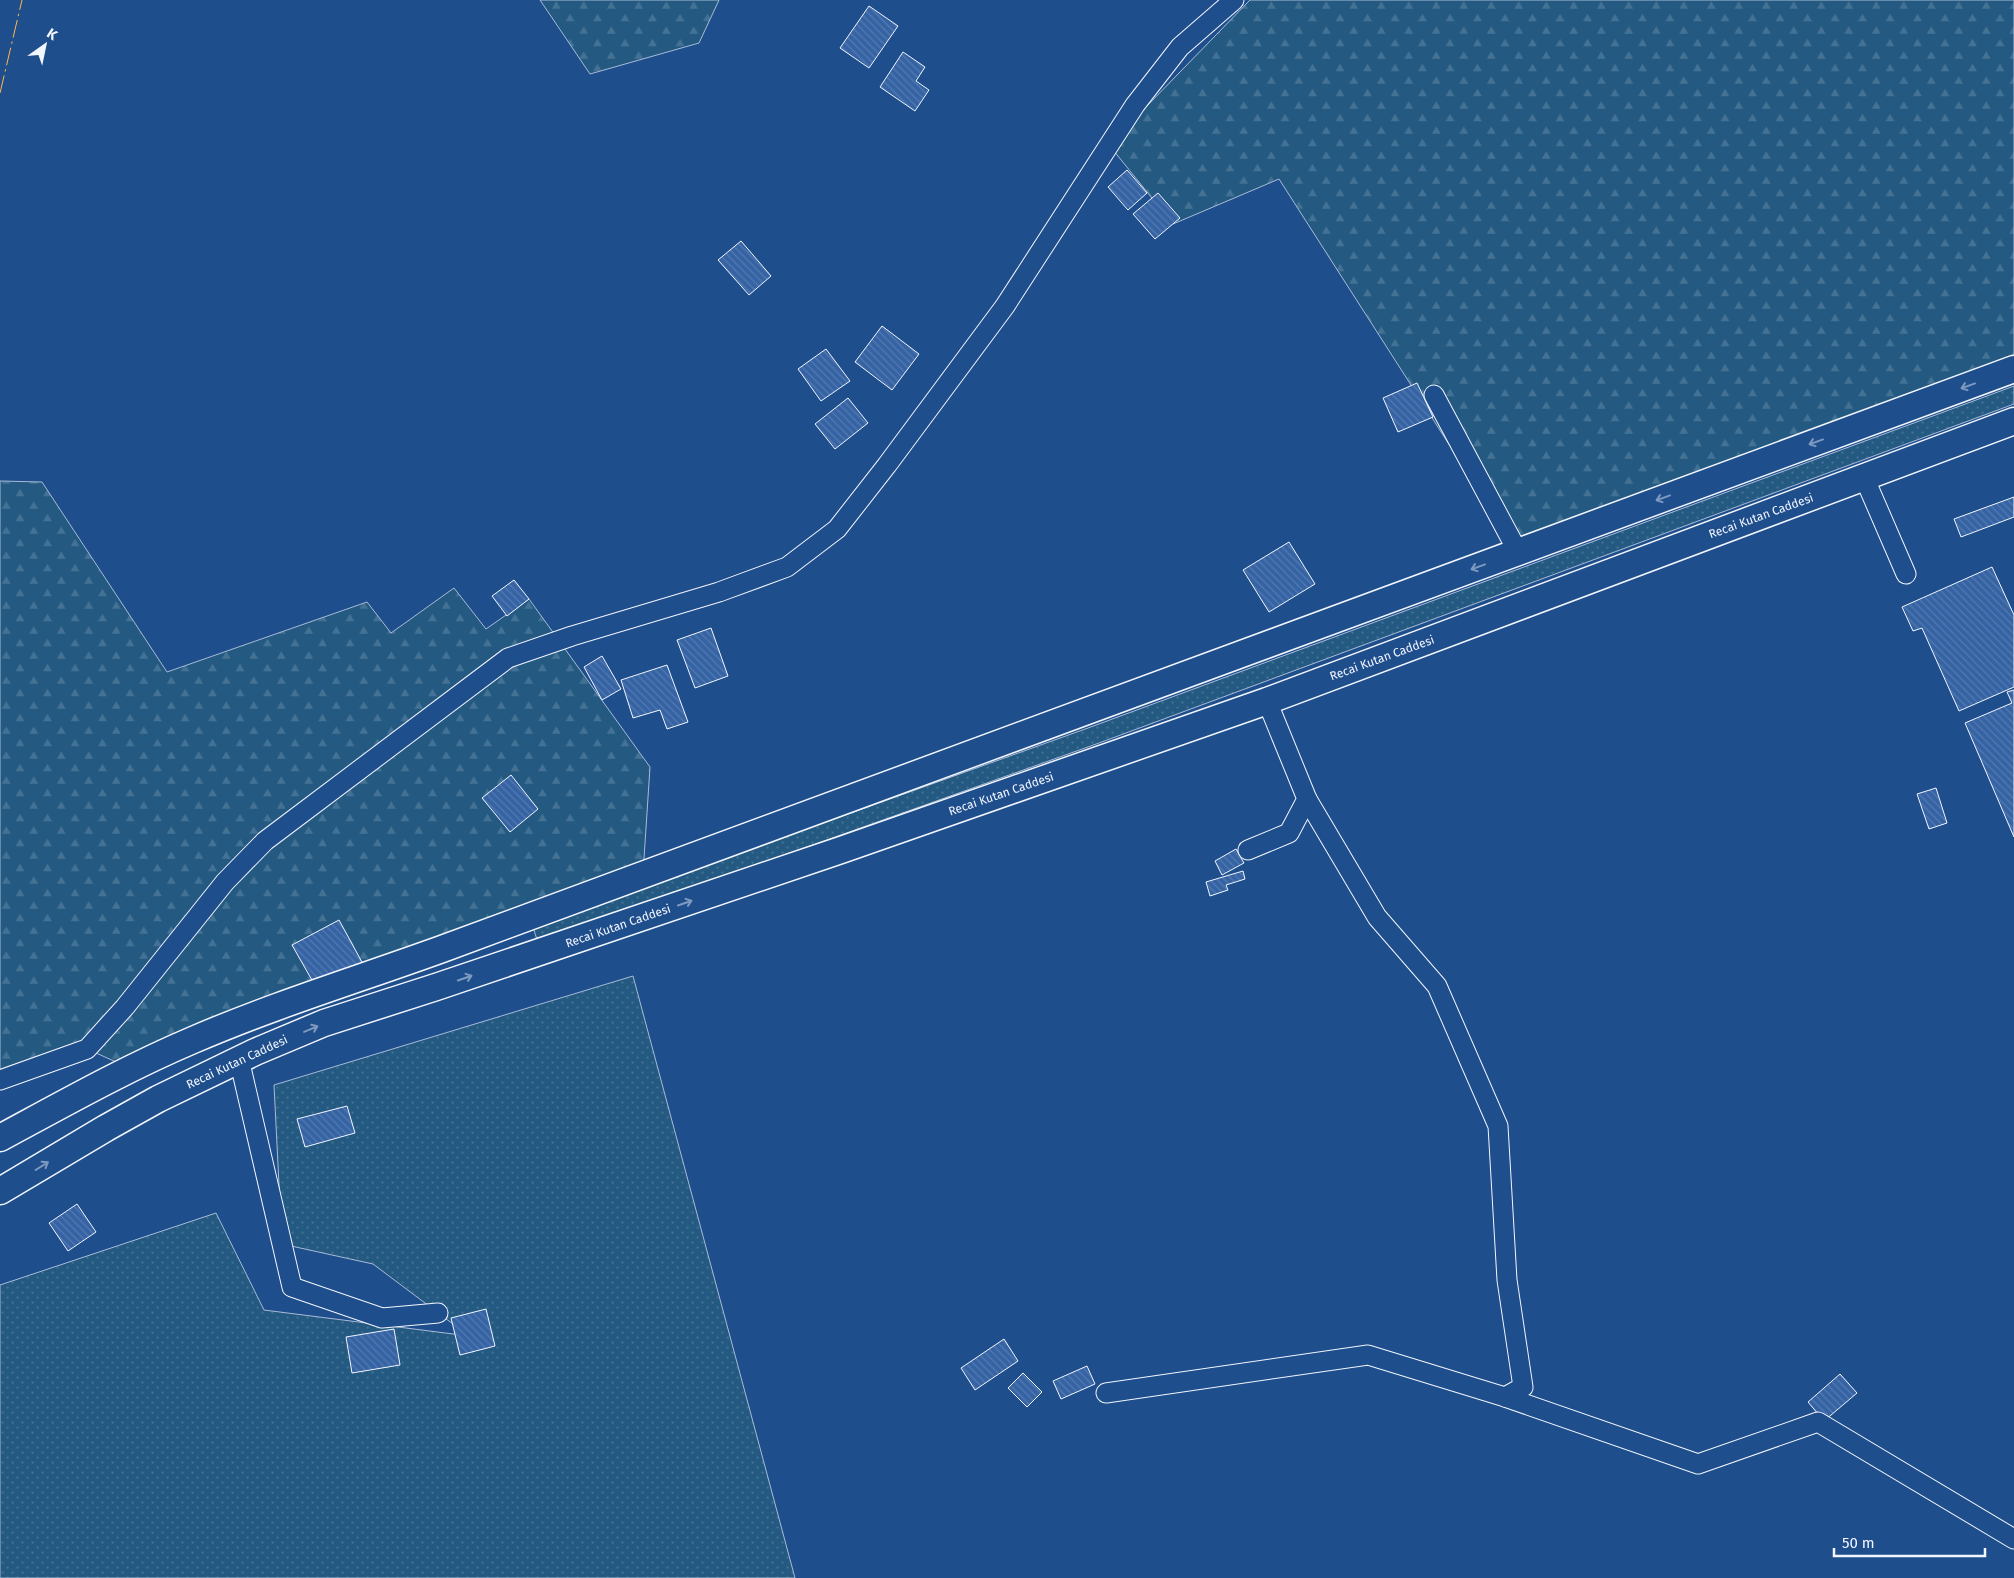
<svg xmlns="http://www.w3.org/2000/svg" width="2014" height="1578" font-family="'Fira Sans',sans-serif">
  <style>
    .grass { fill: url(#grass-dots); stroke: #a8bbd7 }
    .forest { fill: url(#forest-firs); stroke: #a8bbd7 }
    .building { fill: url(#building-back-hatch); stroke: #f2f6ff }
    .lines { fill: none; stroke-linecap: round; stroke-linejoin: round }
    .minor-casing { stroke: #f2f6ff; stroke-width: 21 }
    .secondary-casing { stroke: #f2f6ff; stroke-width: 29 }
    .minor { stroke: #1f4e8c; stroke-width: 19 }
    .secondary { stroke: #1f4e8c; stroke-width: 26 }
    .power { stroke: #ffb74d; stroke-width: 1; stroke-dasharray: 18 4 2.5 4; stroke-linecap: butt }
    .oneway { stroke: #7e9ac0 }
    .labels { text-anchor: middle; stroke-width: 4; stroke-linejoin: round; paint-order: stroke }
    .street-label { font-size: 12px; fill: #f2f6ff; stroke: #1f4e8c }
  </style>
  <defs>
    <pattern id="grass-dots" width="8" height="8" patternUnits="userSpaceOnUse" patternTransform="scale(1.25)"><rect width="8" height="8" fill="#245a82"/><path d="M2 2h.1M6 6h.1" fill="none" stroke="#447295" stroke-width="1.8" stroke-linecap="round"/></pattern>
    <pattern id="forest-firs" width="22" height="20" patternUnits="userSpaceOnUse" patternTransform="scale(1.25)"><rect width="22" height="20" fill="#245a82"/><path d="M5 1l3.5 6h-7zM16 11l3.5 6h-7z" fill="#447295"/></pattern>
    <pattern id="building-back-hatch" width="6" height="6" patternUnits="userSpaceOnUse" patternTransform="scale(1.25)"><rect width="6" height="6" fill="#3563a3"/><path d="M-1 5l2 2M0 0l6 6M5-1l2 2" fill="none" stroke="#537ab1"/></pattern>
  </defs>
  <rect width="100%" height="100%" fill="#1f4e8c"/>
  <g class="grass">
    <path d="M2014,386V404L1099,743L538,943L533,927L1088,728Z"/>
    <path d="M633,976L795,1578H0V1285L216,1213L264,1310L469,1336L373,1264L282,1244L274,1085Z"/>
  </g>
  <g class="forest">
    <path d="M540,0H719L699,43L590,74Z"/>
    <path d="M1250,0H2014V370L1518,552L1279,179L1173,224L1109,145Z"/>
    <path d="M0,481L42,482L167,672L367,602L391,633L454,588L486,629L529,599L650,767L643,874L132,1069L87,1049L0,1080Z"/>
  </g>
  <g class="building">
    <path d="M869,6L898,26L869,68L840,48Z"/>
    <path d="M903,52L925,67L916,81L929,90L915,111L880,87Z"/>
    <path d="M1127,170L1147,193L1128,210L1108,187Z"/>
    <path d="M1158,193L1180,218L1155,239L1133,214Z"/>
    <path d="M741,241L771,276L749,295L718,260Z"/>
    <path d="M882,326L919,354L892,390L855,362Z"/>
    <path d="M826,349L850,381L821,401L798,369Z"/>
    <path d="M1417,383L1433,417L1398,432L1383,398Z"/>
    <path d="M848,398L868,423L835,449L815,424Z"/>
    <path d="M2014,497V517L1961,537L1954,519Z"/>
    <path d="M1289,542L1315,584L1269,612L1243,570Z"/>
    <path d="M1992,567L2014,615V687L1959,711L1922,628L1913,631L1902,607Z"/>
    <path d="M514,580L529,599L507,616L492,596Z"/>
    <path d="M711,628L728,676L695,688L677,640Z"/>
    <path d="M602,656L621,689L602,700L584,667Z"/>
    <path d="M667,665L688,722L667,729L660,710L633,718L621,680Z"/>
    <path d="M2014,690V837L1965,723L2012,703L2007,692Z"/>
    <path d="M511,775L538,809L510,832L482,798Z"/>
    <path d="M1936,788L1947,823L1929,829L1917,794Z"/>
    <path d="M1236,849L1244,863L1222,875L1215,861Z"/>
    <path d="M1243,871L1245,879L1226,885L1228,890L1210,896L1206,882Z"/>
    <path d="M339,920L363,964L317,989L292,945Z"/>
    <path d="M347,1106L355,1133L305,1147L297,1119Z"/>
    <path d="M77,1204L96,1232L68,1251L49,1223Z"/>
    <path d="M486,1309L495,1346L460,1355L451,1318Z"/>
    <path d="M394,1329L400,1365L352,1373L346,1337Z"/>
    <path d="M1004,1339L1018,1361L975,1390L961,1368Z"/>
    <path d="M1087,1366L1095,1384L1061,1399L1053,1381Z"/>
    <path d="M1023,1373L1042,1392L1027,1407L1008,1388Z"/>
    <path d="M1840,1374L1857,1393L1824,1421L1808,1402Z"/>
  </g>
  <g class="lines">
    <g class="minor-casing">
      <g id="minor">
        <path d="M1434,395L1518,552"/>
        <path d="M1864,477L1906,574"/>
        <path d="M1307,799L1377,917L1437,986L1498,1126L1507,1280L1523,1387L1505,1397"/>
        <path d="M1248,850L1289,833L1307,799L1267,701"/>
        <path d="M239,1059L292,1287L382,1318L438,1313"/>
        <path d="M0,1080L87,1049L125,1007L225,882L265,841L508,658L572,636L719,592L787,567L837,529L887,465L1005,306L1135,105L1180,47L1234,0"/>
        <path d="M1106,1393L1368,1355L1505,1397L1698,1464L1818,1422L2014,1539"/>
      </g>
    </g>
    <g class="secondary-casing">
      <g id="secondary">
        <path d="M0,1138C63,1104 127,1068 193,1040C274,1005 359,979 442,949L2014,369"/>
        <path d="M0,1191L106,1128L158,1099L255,1052L324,1023L436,987L841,850L1267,701L2014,421"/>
      </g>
    </g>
    <use href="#minor" class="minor"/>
    <use href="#secondary" class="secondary"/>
    <path class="power" d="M0,93L22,0"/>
  </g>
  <defs><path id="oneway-shaft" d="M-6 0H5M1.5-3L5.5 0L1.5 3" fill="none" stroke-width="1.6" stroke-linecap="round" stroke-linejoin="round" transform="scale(1.25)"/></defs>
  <g class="oneway">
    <use href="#oneway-shaft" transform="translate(1968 386) rotate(160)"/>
    <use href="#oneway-shaft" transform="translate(1816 442) rotate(160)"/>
    <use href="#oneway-shaft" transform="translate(1663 498) rotate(160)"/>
    <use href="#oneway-shaft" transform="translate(1478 567) rotate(160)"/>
    <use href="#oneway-shaft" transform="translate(685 903) rotate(-19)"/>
    <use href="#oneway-shaft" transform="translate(465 978) rotate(-19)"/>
    <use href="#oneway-shaft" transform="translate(311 1029) rotate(-23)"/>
    <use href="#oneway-shaft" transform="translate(42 1166) rotate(-32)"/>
  </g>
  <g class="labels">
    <g class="street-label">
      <text transform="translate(1761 516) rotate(-20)" y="4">Recai Kutan Caddesi</text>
      <text transform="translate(1382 658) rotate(-20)" y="4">Recai Kutan Caddesi</text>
      <text transform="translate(1001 794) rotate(-19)" y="4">Recai Kutan Caddesi</text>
      <text transform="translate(618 926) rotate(-19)" y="4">Recai Kutan Caddesi</text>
      <text transform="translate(237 1062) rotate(-25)" y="4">Recai Kutan Caddesi</text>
    </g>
  </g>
  <g transform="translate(45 45) rotate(33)" stroke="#1f4e8c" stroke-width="4" paint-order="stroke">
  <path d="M0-4L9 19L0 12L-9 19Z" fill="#f2f6ff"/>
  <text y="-8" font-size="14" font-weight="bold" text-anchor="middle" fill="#f2f6ff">K</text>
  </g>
  <path d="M1834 1548v8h151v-8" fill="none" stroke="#f2f6ff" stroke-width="2.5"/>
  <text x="1842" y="1548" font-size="15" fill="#f2f6ff" stroke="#1f4e8c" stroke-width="4" paint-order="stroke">50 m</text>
</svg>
